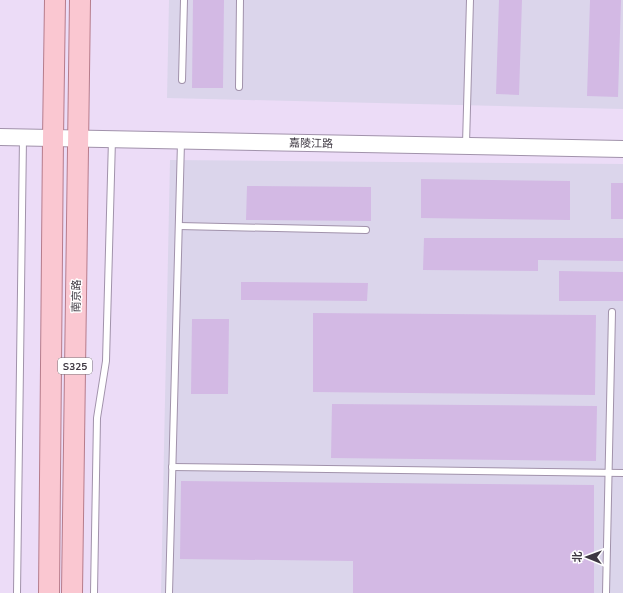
<svg xmlns="http://www.w3.org/2000/svg" width="623" height="593" font-family="'Nunito Sans','Noto Sans SC',sans-serif">
  <style>
    .industrial { fill: #dbd5eb }
    .building { fill: #d3b9e4 }
    .lines { fill: none; stroke-linecap: round; stroke-linejoin: round }
    .service-casing { stroke: #a192ab; stroke-width: 8 }
    .tertiary-casing { stroke: #a192ab; stroke-width: 18 }
    .primary-casing { stroke: #b67c8b; stroke-width: 22 }
    .service { stroke: #fff; stroke-width: 6 }
    .tertiary { stroke: #fff; stroke-width: 16 }
    .primary { stroke: #fac7d1; stroke-width: 20 }
    .labels { text-anchor: middle; stroke-width: 3; stroke-linejoin: round; paint-order: stroke }
    .shield { fill: #fff; stroke: #78747b; stroke-width: 1 }
    .shield-label { font-size: 10px; font-weight: bold; fill: #3e3842 }
    .street-label { font-size: 11px; fill: #3e3842; stroke: #fff }
  </style>
  <rect width="100%" height="100%" fill="#ecdcf7"/>
  <g class="industrial">
    <path d="M169,0H623V109L167,98Z"/>
    <path d="M170,160L623,164V593H161Z"/>
  </g>
  <g class="building">
    <path d="M193,0H224L223,88H192Z"/>
    <path d="M499,0H522L519,95L496,94Z"/>
    <path d="M590,0H621L618,97L587,96Z"/>
    <path d="M421,179L570,181V220L421,218Z"/>
    <rect x="611" y="183" width="12" height="36"/>
    <path d="M247,186L371,187V221L246,220Z"/>
    <path d="M424,238H623V261L538,260V271L423,270Z"/>
    <path d="M559,271L623,272V301H559Z"/>
    <path d="M241,282L368,283L367,301L241,300Z"/>
    <path d="M313,313L596,315L595,395L313,392Z"/>
    <path d="M192,319H229L228,394H191Z"/>
    <path d="M332,404L597,406L596,461L331,458Z"/>
    <path d="M181,481L594,485V593H353V561L180,559Z"/>
  </g>
  <g class="lines">
    <g class="service-casing">
      <g id="service">
        <path d="M182,80L184,0"/>
        <path d="M239,87L240,0"/>
        <path d="M466,144L470,0"/>
        <path d="M179,226L366,230"/>
        <path d="M172,467L623,473"/>
        <path d="M17,593L23,138"/>
        <path d="M94,593L97,418L106,361L112,139"/>
        <path d="M169,593L181,142"/>
        <path d="M606,593L612,312"/>
      </g>
    </g>
    <g class="tertiary-casing">
      <path id="tertiary" d="M0,137L623,149"/>
    </g>
    <g class="primary-casing">
      <g id="primary">
        <path d="M49,593L53,138L55,0"/>
        <path d="M72,593L80,0"/>
      </g>
    </g>
    <use href="#service" class="service"/>
    <use href="#tertiary" class="tertiary"/>
    <use href="#primary" class="primary"/>
  </g>
  <g class="labels">
    <rect class="shield" x="58" y="358" width="34" height="16" rx="3"/>
    <g class="shield-label">
      <text x="75" y="370">S325</text>
    </g>
    <g class="street-label">
      <text transform="translate(311 143) rotate(1)" y="4">嘉陵江路</text>
      <text transform="translate(76 296) rotate(-89)" y="4">南京路</text>
    </g>
  </g>
  <g transform="translate(587 557) rotate(271)" stroke="#ffffff" stroke-width="3" paint-order="stroke">
  <path d="M0-3L7 15L0 10L-7 15Z" fill="#3e3842"/>
  <text y="-6" font-size="11" font-weight="bold" text-anchor="middle" fill="#3e3842">北</text>
  </g>
</svg>
